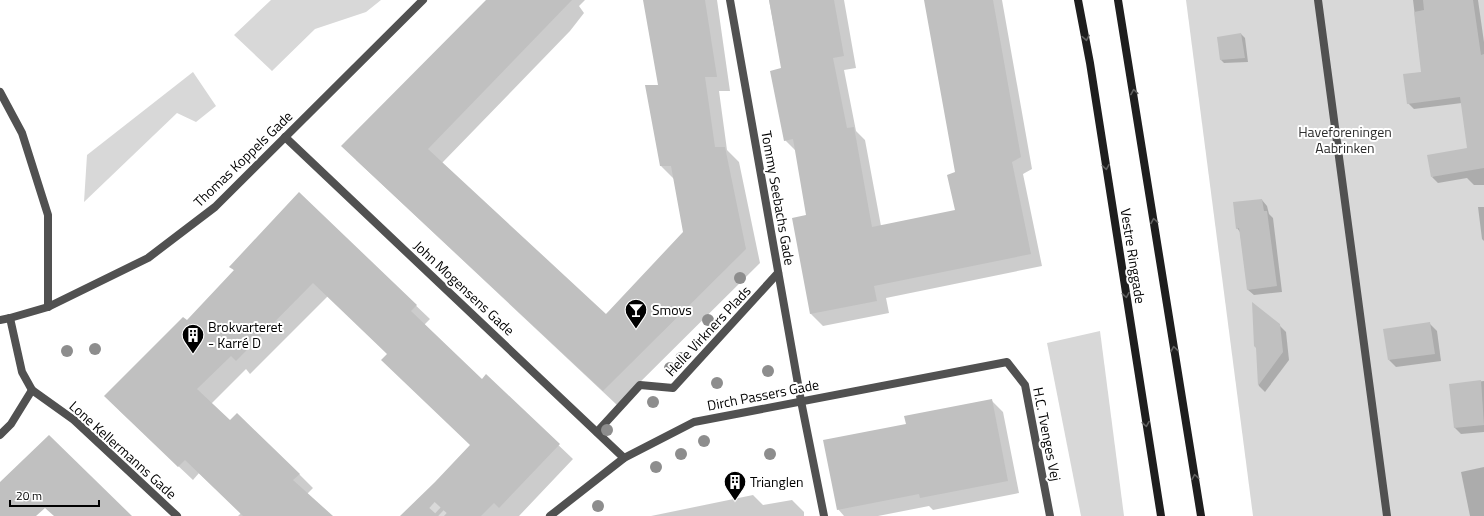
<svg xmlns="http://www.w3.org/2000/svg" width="1484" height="516" font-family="'Titillium Web',sans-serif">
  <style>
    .green { fill: #d8d8d8 }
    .shadow { fill: #0003 }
    .building { fill: #c0c0c0 }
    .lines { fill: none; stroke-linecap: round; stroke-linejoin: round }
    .street-tunnel { stroke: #d9d9d9; stroke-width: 8; stroke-dasharray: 8 4; stroke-linecap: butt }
    .lane { stroke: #515151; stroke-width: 8 }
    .street { stroke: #515151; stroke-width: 8 }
    .secondary { stroke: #1e1e1e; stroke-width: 8 }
    .tree { fill: #8d8d8d }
    .oneway { stroke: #626262 }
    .labels { text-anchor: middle; stroke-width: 4; stroke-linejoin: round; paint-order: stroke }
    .park-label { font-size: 14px; fill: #2f2f2f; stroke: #fff }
    .street-label { font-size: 14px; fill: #000; stroke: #fff }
    .poi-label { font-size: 14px; fill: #000; stroke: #fff; text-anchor: start }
  </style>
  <rect width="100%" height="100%" fill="#fff"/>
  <g class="green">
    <path d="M271,0H381L366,12L315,29L272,71L234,35Z"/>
    <path d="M1186,0H1484V516H1253Z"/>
    <path d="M193,72L216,106L196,122L177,113L84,202L87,155Z"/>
    <path d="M1100,331L1124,516H1081L1047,343Z"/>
  </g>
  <g class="shadow">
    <path d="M487,0H585L579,6L584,13L570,31L442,163L606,315L684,232L675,180L661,166L659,86L644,0H717L730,91H719L727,150L739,162L760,263L617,405L356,160Z"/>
    <path d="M769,0H844L856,68L844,70L856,131L865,140L881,226L956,211V172L925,0H1002L1032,169L1023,174L1042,266L886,298L889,313L823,326L811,314L808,216L796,151L785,140L782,68Z"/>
    <path d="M1413,0H1478L1484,42V185H1474L1467,178L1438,183L1432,177L1468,149L1462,103L1414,109L1408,103L1422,73Z"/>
    <path d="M1241,34L1245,38L1248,62L1224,63L1221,60Z"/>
    <path d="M299,194L430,319L424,325L482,380L486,376L573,459L519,516H402L436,483L471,445L388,354L328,296L250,374L246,369L211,404L230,422L299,474L313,488L307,494L332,516H238L241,513L199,473L193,480L119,410L187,322L235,271L231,267Z"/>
    <path d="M1262,200L1267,206L1269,214L1273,218L1282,292L1254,295L1248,290L1240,232L1237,228Z"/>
    <path d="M1478,207H1484V241L1482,239Z"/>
    <path d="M1430,324L1437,331L1441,361L1396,367L1389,360Z"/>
    <path d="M1279,325L1286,332L1289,360L1265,392L1259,386L1257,348Z"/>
    <path d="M1484,381V432L1461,434L1455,428L1450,385Z"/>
    <path d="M991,400L1003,412L1019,493L933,510L929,506L878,516H844L838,509L907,425Z"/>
    <path d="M1484,467V516H1470L1461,472Z"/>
    <path d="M753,495L763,505L792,500L804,512V516H651Z"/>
  </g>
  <g class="building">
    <path d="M486,0H572L428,149L606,314L683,232L671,166H660L645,85H658L643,0H705L717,77H705L715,147H725L746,249L603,391L341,146Z"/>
    <path d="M769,0H834L844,56L833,58L847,128L854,127L872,227L955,210L947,175L955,172L924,0H993L1021,157L1012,162L1031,254L874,286L877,301L810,314L792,218L806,215L793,139L784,141L770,71L781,68Z"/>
    <path d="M1423,0H1473L1481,55L1484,54V168L1431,177L1427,155L1467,148L1460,97L1407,104L1403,74L1421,72L1414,12L1424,10Z"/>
    <path d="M1241,33L1245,58L1220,60L1217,37Z"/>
    <path d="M299,192L417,305L411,311L482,379L486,374L560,444L499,508L494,503L481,516H400L435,482L470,445L381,360L387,354L313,283L236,361L231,356L197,389L230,420L237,413L300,474L293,480L333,516H243L185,460L178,467L104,396L183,317L187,320L234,270L229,267Z"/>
    <path d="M1262,199L1264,211H1267L1277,286L1247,290L1239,228L1236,229L1233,202Z"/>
    <path d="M1252,302L1280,324L1283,352L1258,386L1256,348L1254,346Z"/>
    <path d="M1430,322L1435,354L1388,360L1383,329Z"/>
    <path d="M1481,380L1484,425L1454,428L1449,384Z"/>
    <path d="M992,399L1008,481L920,498L919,494L837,510L823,440L906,424L904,416Z"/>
    <path d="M49,435L132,516H54L45,508L36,516H0V482Z"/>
  </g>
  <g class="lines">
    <path class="street-tunnel" d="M432,505L444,516"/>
    <path class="lane" d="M0,92L22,133L48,215V307"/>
    <g class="street">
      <path d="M730,0L801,401L824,516"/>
      <path d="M1318,0L1387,516"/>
      <path d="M285,137L624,458"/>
      <path d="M10,318L22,372L32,390L74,420L177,516"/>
      <path d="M0,320L10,318L48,307L148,258L215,207L423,0"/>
      <path d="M597,432L640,385L673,388L778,273"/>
      <path d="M0,435L11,424L32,390"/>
      <path d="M550,516L624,458L694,422L1007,362L1025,385L1050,516"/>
    </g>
    <g class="secondary">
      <path d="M1078,0L1090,63L1161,516"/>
      <path d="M1118,0L1201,516"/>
    </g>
  </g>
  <g class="tree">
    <circle cx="740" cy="278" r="6"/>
    <circle cx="708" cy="320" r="6"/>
    <circle cx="95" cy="349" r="6"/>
    <circle cx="67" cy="351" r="6"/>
    <circle cx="681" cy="358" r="6"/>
    <circle cx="670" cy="368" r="6"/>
    <circle cx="768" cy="371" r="6"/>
    <circle cx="717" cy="383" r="6"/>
    <circle cx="653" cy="402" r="6"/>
    <circle cx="607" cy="430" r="6"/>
    <circle cx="704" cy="441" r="6"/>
    <circle cx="681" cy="454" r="6"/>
    <circle cx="770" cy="454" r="6"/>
    <circle cx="656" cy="467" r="6"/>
    <circle cx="598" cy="506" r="6"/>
  </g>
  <defs><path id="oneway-chevron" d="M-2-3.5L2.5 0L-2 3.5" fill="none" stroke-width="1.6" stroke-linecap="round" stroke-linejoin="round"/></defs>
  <g class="oneway">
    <use href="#oneway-chevron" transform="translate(1086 38) rotate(79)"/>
    <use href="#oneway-chevron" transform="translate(1134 92) rotate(-99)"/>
    <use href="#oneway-chevron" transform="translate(1106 167) rotate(81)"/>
    <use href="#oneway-chevron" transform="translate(1154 221) rotate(-99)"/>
    <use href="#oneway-chevron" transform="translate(1126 295) rotate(81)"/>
    <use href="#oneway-chevron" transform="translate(1174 349) rotate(-99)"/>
    <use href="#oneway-chevron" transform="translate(1146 424) rotate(81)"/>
    <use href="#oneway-chevron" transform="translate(1195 477) rotate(-99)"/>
  </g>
  <defs>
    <g id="bar-pin" transform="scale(1.15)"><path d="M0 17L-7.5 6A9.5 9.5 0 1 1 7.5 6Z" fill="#000" stroke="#fff"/><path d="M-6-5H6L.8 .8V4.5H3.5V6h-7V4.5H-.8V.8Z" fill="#fff"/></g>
    <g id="building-pin" transform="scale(1.15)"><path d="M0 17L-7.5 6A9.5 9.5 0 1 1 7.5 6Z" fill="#000" stroke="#fff"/><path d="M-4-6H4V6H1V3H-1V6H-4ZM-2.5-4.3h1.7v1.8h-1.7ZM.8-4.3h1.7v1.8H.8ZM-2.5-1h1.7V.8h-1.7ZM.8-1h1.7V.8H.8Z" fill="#fff"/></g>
  </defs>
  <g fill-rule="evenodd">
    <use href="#bar-pin" x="636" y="310"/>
    <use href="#building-pin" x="193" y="335"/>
    <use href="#building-pin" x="735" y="482"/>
  </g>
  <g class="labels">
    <g class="park-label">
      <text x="1345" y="137">Haveforeningen<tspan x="1345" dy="16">Aabrinken</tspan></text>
    </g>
    <g class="street-label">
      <text transform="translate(243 159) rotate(-44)" y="5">Thomas Koppels Gade</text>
      <text transform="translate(778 198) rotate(80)" y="5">Tommy Seebachs Gade</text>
      <text transform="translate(1133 256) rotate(81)" y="5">Vestre Ringgade</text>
      <text transform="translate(464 288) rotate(43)" y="5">John Mogensens Gade</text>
      <text transform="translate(708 331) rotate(-47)" y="5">Helle Virkners Plads</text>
      <text transform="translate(763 395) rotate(-11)" y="5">Dirch Passers Gade</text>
      <text transform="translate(1047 434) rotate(79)" y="5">H.C. Tvenges Vej</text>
      <text transform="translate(123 450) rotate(42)" y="5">Lone Kellermanns Gade</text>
    </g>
    <g class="poi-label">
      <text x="652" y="315">Smovs</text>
      <text x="208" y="332">Brokvarteret<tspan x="208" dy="16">- Karré D</tspan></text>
      <text x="750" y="487">Trianglen</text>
    </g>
  </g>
  <path d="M10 500v6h89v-6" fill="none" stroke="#000000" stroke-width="2"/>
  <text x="16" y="500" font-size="12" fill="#000000" stroke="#ffffff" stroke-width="3" paint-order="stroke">20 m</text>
</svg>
